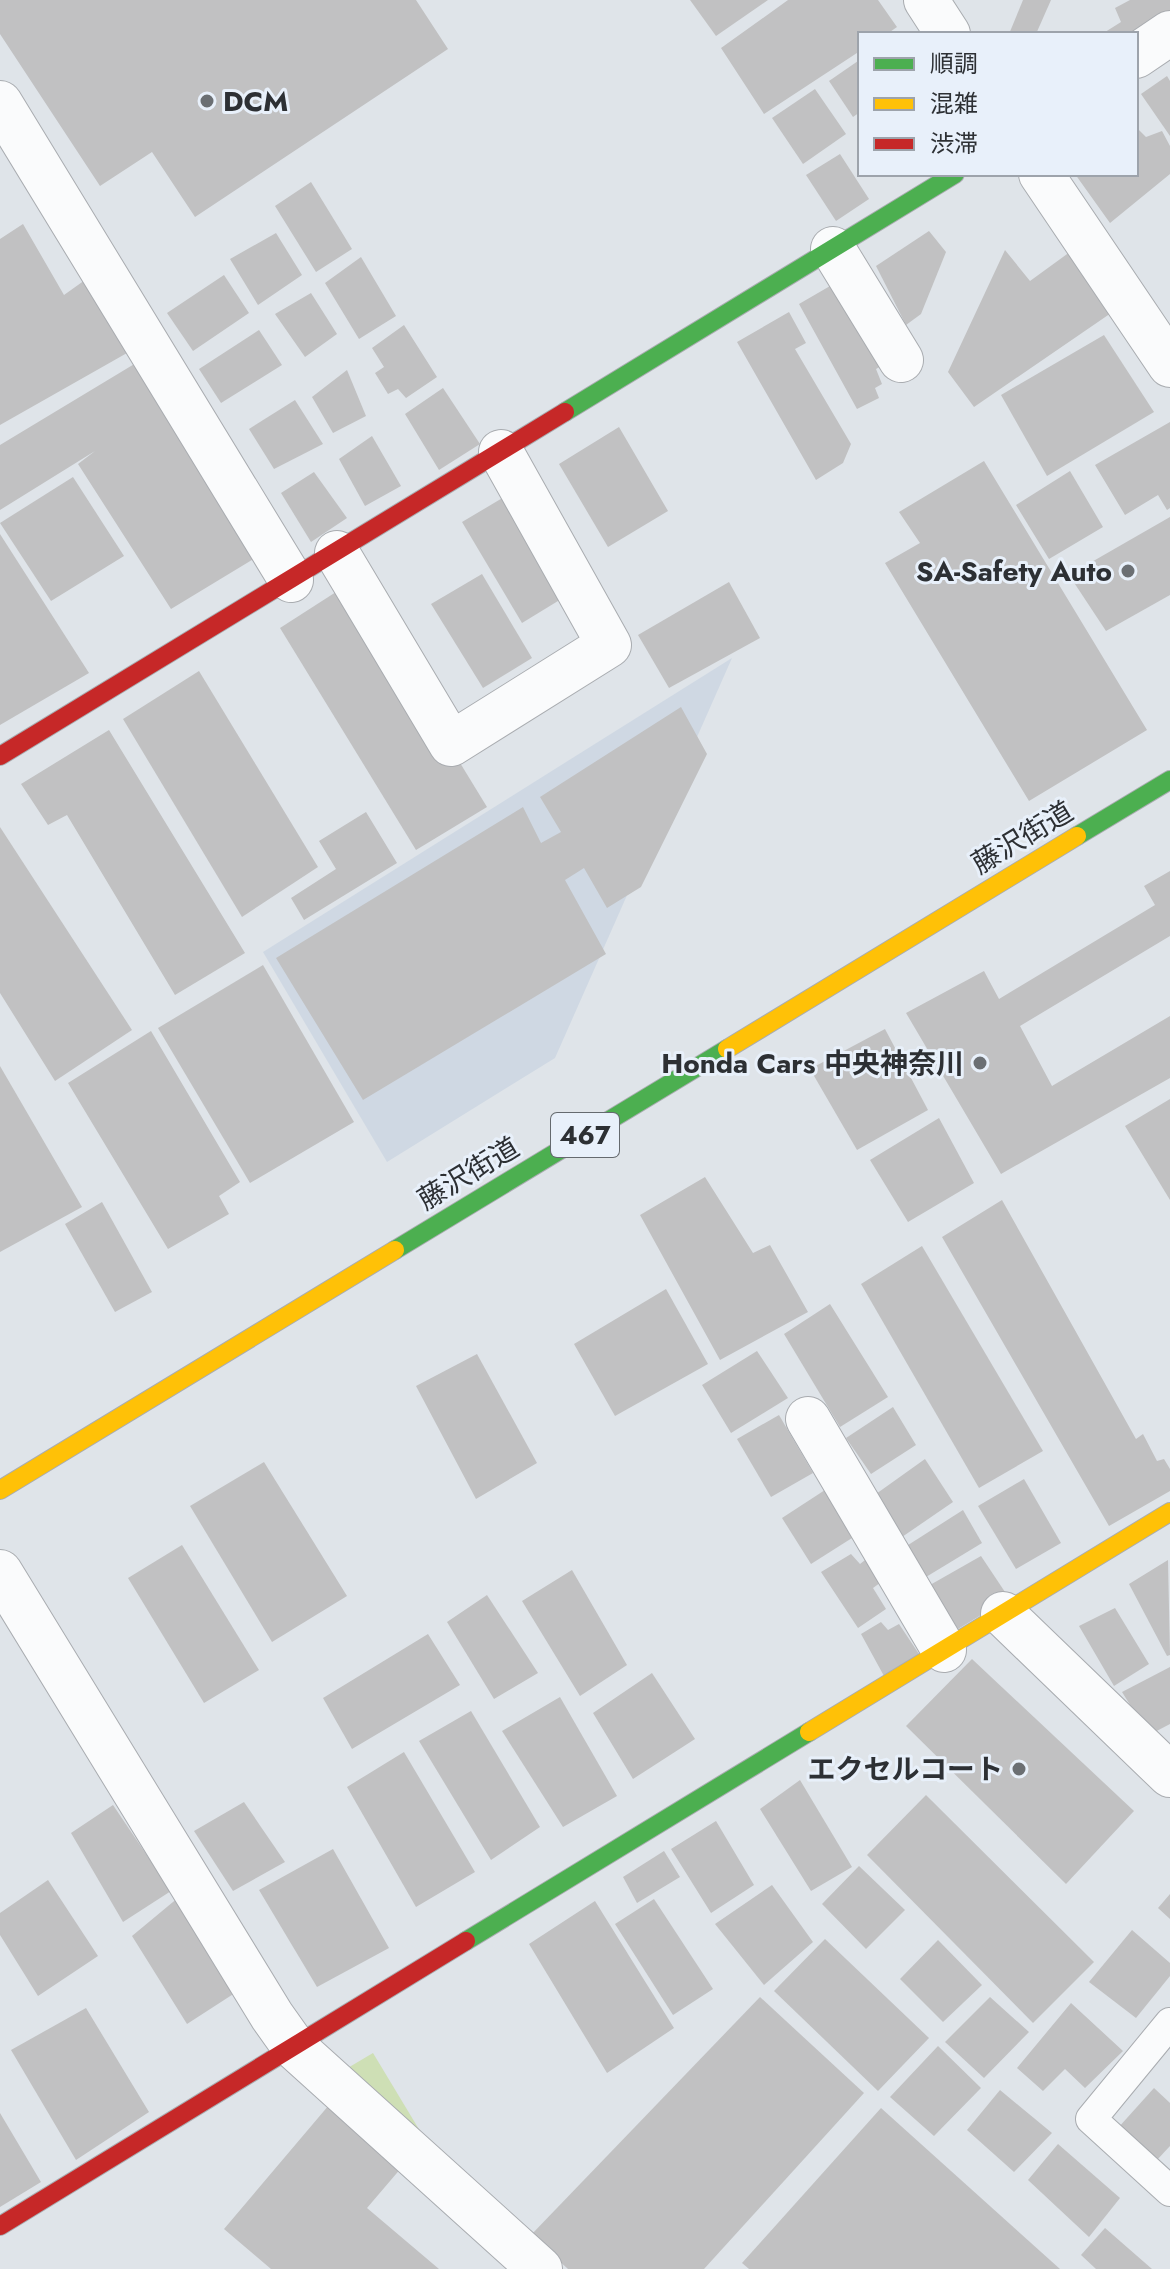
<svg xmlns="http://www.w3.org/2000/svg" width="1170" height="2269" font-family="Jost,'Noto Sans JP',sans-serif">
  <style>
    .built { fill: #cfd8e3 }
    .green { fill: #cedfb5 }
    .building { fill: #c1c1c2 }
    .lines { fill: none; stroke-linecap: round; stroke-linejoin: round }
    .lane-casing { stroke: #a9acb0; stroke-width: 32 }
    .street-casing { stroke: #a9acb0; stroke-width: 46 }
    .fast-casing { stroke: #a9acb0; stroke-width: 20 }
    .slow-casing { stroke: #a9acb0; stroke-width: 20 }
    .jam-casing { stroke: #a9acb0; stroke-width: 20 }
    .lane { stroke: #fafbfc; stroke-width: 30 }
    .street { stroke: #fafbfc; stroke-width: 44 }
    .fast { stroke: #4caf50; stroke-width: 18 }
    .slow { stroke: #ffc107; stroke-width: 18 }
    .jam { stroke: #c62828; stroke-width: 18 }
    .poi-dot { fill: #6b6f73; stroke: #e8f0fa; stroke-width: 3 }
    .labels { text-anchor: middle; stroke-width: 6; stroke-linejoin: round; paint-order: stroke }
    .shield { fill: #e8f0fa; stroke: #656a6f; stroke-width: 2 }
    .shield-label { font-size: 26px; font-weight: bold; fill: #2d3034 }
    .poi-label { font-size: 28px; font-weight: bold; fill: #2d3034; stroke: #e8f0fa; text-anchor: end }
    .street-label { font-size: 28px; fill: #2d3034; stroke: #e8f0fa }
  </style>
  <rect width="100%" height="100%" fill="#dfe4e9"/>
  <path class="built" d="M732,658L555,1058L387,1162L263,952Z"/>
  <path class="green" d="M373,2053L426,2141L346,2069Z"/>
  <g class="building">
    <path d="M0,0H416L448,49L195,217L152,152L100,186L0,34Z"/>
    <path d="M690,0H768L716,36Z"/>
    <path d="M788,0H878L897,27L887,34H860V51L764,114L721,48Z"/>
    <path d="M1023,0H1051L1036,34H1009Z"/>
    <path d="M1130,0H1170V28L1136,34H1102L1121,22L1115,8Z"/>
    <path d="M858,61L860,65V112L853,117L829,81Z"/>
    <path d="M1167,76L1170,81V136L1141,94Z"/>
    <path d="M815,89L846,134L803,164L772,118Z"/>
    <path d="M1136,127L1146,137L1162,131L1170,146V174L1110,223L1075,174H1136Z"/>
    <path d="M840,154L869,199L836,221L806,175Z"/>
    <path d="M311,182L352,249L316,272L275,206Z"/>
    <path d="M23,224L64,295L85,280L127,353L0,425V239Z"/>
    <path d="M929,231L946,252L921,314L906,325L876,266Z"/>
    <path d="M276,233L302,275L258,305L230,259Z"/>
    <path d="M1074,249L1114,311L974,407L948,372L1005,250L1030,281Z"/>
    <path d="M361,257L396,316L359,339L325,283Z"/>
    <path d="M224,275L249,313L193,351L167,313Z"/>
    <path d="M849,275L888,362L876,369L882,384L875,388L879,398L857,409L799,304Z"/>
    <path d="M311,293L337,334L305,357L275,314Z"/>
    <path d="M789,312L806,343L795,349L851,444L843,463L816,480L737,342Z"/>
    <path d="M404,325L437,377L406,398L398,389L388,394L375,373L384,367L372,348Z"/>
    <path d="M259,330L282,365L221,403L199,369Z"/>
    <path d="M1104,335L1154,412L1047,476L1001,395Z"/>
    <path d="M136,363L257,557L171,609L78,464L95,451L0,510V445Z"/>
    <path d="M347,370L366,416L333,433L312,397Z"/>
    <path d="M443,388L480,444L439,470L405,414Z"/>
    <path d="M295,400L323,444L274,469L249,429Z"/>
    <path d="M1170,422V508L1167,510L1158,495L1125,515L1095,465Z"/>
    <path d="M619,427L668,511L608,547L559,464Z"/>
    <path d="M372,436L401,486L365,506L339,459Z"/>
    <path d="M984,461L1147,730L1029,801L885,563L920,543L899,512Z"/>
    <path d="M1070,471L1103,527L1049,559L1016,505Z"/>
    <path d="M314,472L347,518L311,542L281,493Z"/>
    <path d="M73,477L124,556L51,601L0,523Z"/>
    <path d="M516,490L576,590L522,623L462,522Z"/>
    <path d="M1170,517V595L1106,631L1069,575Z"/>
    <path d="M0,534L89,673L0,725Z"/>
    <path d="M482,574L532,658L483,688L431,604Z"/>
    <path d="M729,582L760,638L669,688L638,635Z"/>
    <path d="M350,583L487,807L416,850L280,628Z"/>
    <path d="M199,671L318,867L242,917L123,719Z"/>
    <path d="M681,707L707,754L641,887L607,908L584,868L565,880L606,954L363,1100L276,958L523,807L541,843L561,832L540,797Z"/>
    <path d="M109,730L245,953L175,995L67,815L48,825L21,784Z"/>
    <path d="M366,812L397,863L304,920L291,898L336,869L319,841Z"/>
    <path d="M0,827L132,1030L55,1081L0,993Z"/>
    <path d="M1170,871V936L1020,1026L1052,1086L1170,1016V1078L1001,1174L906,1013L984,971L999,999L1155,905L1144,886Z"/>
    <path d="M263,965L354,1122L250,1183L158,1028Z"/>
    <path d="M885,1029L928,1110L857,1150L810,1069Z"/>
    <path d="M151,1031L240,1182L219,1196L229,1214L168,1249L68,1083Z"/>
    <path d="M0,1066L82,1207L0,1252Z"/>
    <path d="M1170,1099V1200L1125,1126Z"/>
    <path d="M939,1118L974,1183L908,1222L870,1160Z"/>
    <path d="M705,1177L753,1253L770,1245L808,1312L720,1360L640,1215Z"/>
    <path d="M1002,1200L1136,1439L1143,1434L1157,1461L1164,1459L1170,1469V1491L1109,1526L942,1237Z"/>
    <path d="M102,1202L152,1292L115,1312L65,1224Z"/>
    <path d="M922,1246L1043,1451L979,1488L861,1284Z"/>
    <path d="M666,1289L708,1364L615,1416L574,1344Z"/>
    <path d="M830,1304L888,1397L840,1427L784,1334Z"/>
    <path d="M757,1351L788,1398L731,1433L702,1385Z"/>
    <path d="M477,1354L537,1463L476,1499L416,1386Z"/>
    <path d="M893,1407L916,1445L871,1474L846,1438Z"/>
    <path d="M779,1415L813,1473L771,1497L737,1439Z"/>
    <path d="M925,1459L953,1502L902,1537L876,1494Z"/>
    <path d="M264,1462L347,1596L272,1642L190,1506Z"/>
    <path d="M1024,1479L1061,1543L1016,1569L978,1506Z"/>
    <path d="M825,1490L852,1538L811,1564L782,1518Z"/>
    <path d="M963,1510L982,1543L926,1577L905,1547Z"/>
    <path d="M182,1545L259,1670L204,1703L128,1578Z"/>
    <path d="M851,1554L860,1564L869,1557L884,1580L873,1588L886,1609L858,1628L821,1572Z"/>
    <path d="M981,1556L1009,1598L958,1629L930,1585Z"/>
    <path d="M1168,1560L1170,1655L1167,1656L1129,1584Z"/>
    <path d="M572,1570L627,1665L580,1696L522,1601Z"/>
    <path d="M487,1595L538,1673L494,1699L447,1622Z"/>
    <path d="M1115,1608L1149,1664L1114,1686L1079,1626Z"/>
    <path d="M881,1622L888,1630L899,1624L919,1654L884,1676L861,1634Z"/>
    <path d="M428,1634L460,1685L352,1749L323,1698Z"/>
    <path d="M972,1659L1134,1811L1066,1884L906,1726Z"/>
    <path d="M1170,1667V1724L1149,1735L1122,1692Z"/>
    <path d="M652,1673L695,1739L633,1779L593,1713Z"/>
    <path d="M560,1697L617,1796L563,1827L502,1731Z"/>
    <path d="M471,1711L540,1827L491,1860L419,1741Z"/>
    <path d="M404,1752L475,1872L416,1907L347,1787Z"/>
    <path d="M800,1780L852,1867L811,1891L760,1809Z"/>
    <path d="M926,1795L1094,1962L1033,2023L867,1855Z"/>
    <path d="M244,1802L285,1862L233,1891L194,1831Z"/>
    <path d="M113,1805L171,1891L123,1922L71,1833Z"/>
    <path d="M716,1821L754,1885L711,1913L671,1849Z"/>
    <path d="M333,1849L389,1948L317,1987L259,1890Z"/>
    <path d="M664,1851L680,1877L637,1903L623,1877Z"/>
    <path d="M859,1866L905,1910L866,1949L822,1904Z"/>
    <path d="M48,1880L98,1956L38,1996L0,1935V1913Z"/>
    <path d="M772,1885L813,1942L764,1985L715,1924Z"/>
    <path d="M1170,1894V1919L1158,1908Z"/>
    <path d="M179,1897L238,1991L187,2024L132,1936Z"/>
    <path d="M654,1899L713,1989L673,2015L615,1924Z"/>
    <path d="M595,1901L674,2028L607,2073L529,1944Z"/>
    <path d="M1132,1930L1170,1963V1976L1136,2018L1089,1982Z"/>
    <path d="M825,1939L929,2038L878,2091L774,1991Z"/>
    <path d="M938,1940L982,1985L943,2022L900,1979Z"/>
    <path d="M760,1997L864,2093L704,2269H568L531,2235Z"/>
    <path d="M990,1997L1029,2032L984,2078L945,2042Z"/>
    <path d="M1071,2003L1123,2051L1085,2088L1065,2069L1043,2091L1017,2068Z"/>
    <path d="M86,2008L149,2112L76,2160L11,2050Z"/>
    <path d="M938,2046L981,2088L934,2136L890,2097Z"/>
    <path d="M1154,2088L1170,2103V2146L1156,2161L1118,2128Z"/>
    <path d="M1000,2090L1052,2133L1014,2172L967,2130Z"/>
    <path d="M329,2105L402,2167L367,2208L439,2269H271L224,2229Z"/>
    <path d="M881,2108L1060,2269H749L742,2263Z"/>
    <path d="M0,2113L41,2182L0,2207Z"/>
    <path d="M1058,2144L1120,2198L1089,2237L1028,2180Z"/>
    <path d="M1105,2228L1152,2269H1096L1081,2255Z"/>
  </g>
  <g class="lines">
    <g class="lane-casing">
      <path id="lane" d="M1170,2023L1091,2119L1170,2191"/>
    </g>
    <g class="street-casing">
      <g id="street">
        <path d="M926,0L948,34"/>
        <path d="M1136,56L1170,33"/>
        <path d="M0,103L291,580"/>
        <path d="M1041,174L1170,365"/>
        <path d="M833,249L901,360"/>
        <path d="M337,553L451,744L609,645L501,452"/>
        <path d="M808,1419L944,1650"/>
        <path d="M0,1572L272,2016L294,2047L540,2269"/>
        <path d="M1003,1614L1170,1775"/>
      </g>
    </g>
    <g class="fast-casing">
      <g id="fast">
        <path d="M565,412L955,174"/>
        <path d="M1077,836L1170,780"/>
        <path d="M395,1250L727,1049"/>
        <path d="M466,1941L809,1732"/>
      </g>
    </g>
    <g class="slow-casing">
      <g id="slow">
        <path d="M727,1049L1077,836"/>
        <path d="M0,1490L395,1250"/>
        <path d="M809,1732L1170,1512"/>
      </g>
    </g>
    <g class="jam-casing">
      <g id="jam">
        <path d="M0,756L565,412"/>
        <path d="M0,2226L466,1941"/>
      </g>
    </g>
    <use href="#lane" class="lane"/>
    <use href="#street" class="street"/>
    <use href="#fast" class="fast"/>
    <use href="#slow" class="slow"/>
    <use href="#jam" class="jam"/>
  </g>
  <g class="poi-dot">
    <circle cx="207" cy="101" r="8"/>
    <circle cx="1128" cy="571" r="8"/>
    <circle cx="980" cy="1063" r="8"/>
    <circle cx="1019" cy="1769" r="8"/>
  </g>
  <g class="labels">
    <rect class="shield" x="551" y="1113" width="68" height="44" rx="6"/>
    <g class="shield-label">
      <text x="585" y="1144">467</text>
    </g>
    <g class="poi-label">
      <text x="223" y="111" text-anchor="start">DCM</text>
      <text x="1112" y="581">SA-Safety Auto</text>
      <text x="964" y="1073">Honda Cars 中央神奈川</text>
      <text x="1003" y="1779">エクセルコート</text>
    </g>
    <g class="street-label">
      <text transform="translate(1022 837) rotate(-31)" y="10">藤沢街道</text>
      <text transform="translate(468 1173) rotate(-31)" y="10">藤沢街道</text>
    </g>
  </g>
  <rect x="858" y="32" width="280" height="144" fill="#e8f0fa" stroke="#9da3ab" stroke-width="2"/>
  <rect x="874" y="58" width="40" height="12" fill="#4caf50" stroke="#9da3ab" stroke-width="2"/>
  <text x="930" y="72" font-size="24" fill="#2d3034">順調</text>
  <rect x="874" y="98" width="40" height="12" fill="#ffc107" stroke="#9da3ab" stroke-width="2"/>
  <text x="930" y="112" font-size="24" fill="#2d3034">混雑</text>
  <rect x="874" y="138" width="40" height="12" fill="#c62828" stroke="#9da3ab" stroke-width="2"/>
  <text x="930" y="152" font-size="24" fill="#2d3034">渋滞</text>
</svg>
